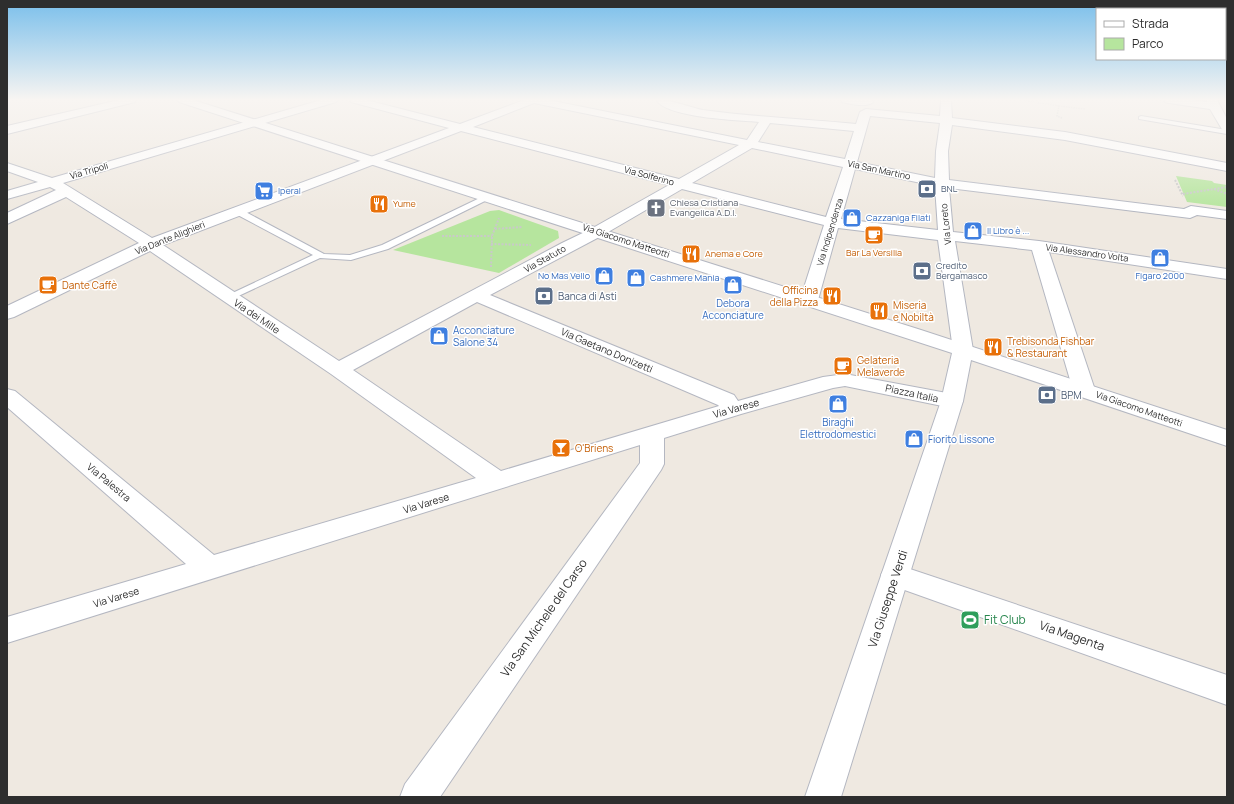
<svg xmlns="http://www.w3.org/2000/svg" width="1234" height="804" font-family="Manrope,sans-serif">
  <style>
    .green { fill: #b6e59e }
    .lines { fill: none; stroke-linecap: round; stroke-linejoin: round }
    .lane-casing { stroke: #b4b7c1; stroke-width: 2 }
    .street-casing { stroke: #b4b7c1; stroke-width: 2 }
    .secondary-casing { stroke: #b4b7c1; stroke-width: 2 }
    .path-far1 { stroke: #c9c9c9; stroke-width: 1.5; stroke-dasharray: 1.5 1; stroke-linecap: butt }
    .path { stroke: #c9c9c9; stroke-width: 2; stroke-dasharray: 2 1.5; stroke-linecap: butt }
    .lane { fill: #fff; fill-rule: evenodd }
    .street { fill: #fff; fill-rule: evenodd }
    .secondary { fill: #fff; fill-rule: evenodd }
    .labels { text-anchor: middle; stroke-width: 3; stroke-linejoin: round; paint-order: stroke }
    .far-street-label { font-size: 9px; fill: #2e2e2e; stroke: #fff }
    .far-service-label { font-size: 9px; fill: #4e5e75; stroke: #fff; text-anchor: start }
    .far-shop-label { font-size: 9px; fill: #366cbe; stroke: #fff; text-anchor: start }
    .far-worship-label { font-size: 9px; fill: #5b616d; stroke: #fff; text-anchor: start }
    .far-food-label { font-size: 9px; fill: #c56008; stroke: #fff; text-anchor: start }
    .food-label { font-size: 10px; fill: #c56008; stroke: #fff; text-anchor: start }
    .service-label { font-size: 10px; fill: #4e5e75; stroke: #fff; text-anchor: start }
    .shop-label { font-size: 10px; fill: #366cbe; stroke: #fff }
    .street-label { font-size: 10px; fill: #2e2e2e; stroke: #fff }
    .near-street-label { font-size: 12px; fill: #2e2e2e; stroke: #fff }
    .near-leisure-label { font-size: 12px; fill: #27864d; stroke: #fff; text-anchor: start }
  </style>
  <rect width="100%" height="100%" fill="#efe9e1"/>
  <g class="green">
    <path d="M1176,176L1212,181L1214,183L1227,185V207L1187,202Z"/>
    <path d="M499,210L558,231L559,238L499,273L393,250L490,211Z"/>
  </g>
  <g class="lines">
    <g class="lane-casing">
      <g id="lane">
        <path d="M1141,116L1227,130V134L1139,119V117Z"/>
        <path d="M486,195H492L493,197L388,249L351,260L320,258L232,299L229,300L224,297L313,255L234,213V209H240L324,254L350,255L382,245Z"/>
      </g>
    </g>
    <g class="street-casing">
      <g id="street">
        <path d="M119,100H136L135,102L7,134V126Z"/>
        <path d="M321,100H337L336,102L63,183L152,238L449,128L351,102L350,100H366L460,124L524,100H548L747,140L759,122C738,120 670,118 657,101C664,97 692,108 703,110C754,117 805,119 856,124L860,112L866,109L940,116L941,100H951L952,118L1065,132L1227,163V171L1065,140L952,125L948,151L949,180L1184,209L1191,206L1227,211V219L1197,215L1190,218L949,188L953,232L1039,241L1227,269V279L1049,252L1095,390L1092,395L1084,396L1076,395L1073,390L1032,250L955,241L973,350L970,354L963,356L956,354L953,350L938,240L838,228L818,300L815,304L809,305L803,304L800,300L824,225L682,189L603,235L490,295L734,395L738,401L823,377L845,374L952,394L960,396L963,401L960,406L952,408L845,386L833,388L741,414L664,438V464L661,470L440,797H400L405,784L640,463V445L7,643V617L186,564L7,407V389L15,391L214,555L476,478L331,374L150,251L14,317L7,319V306L139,243L66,197L7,224V213L56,190L50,187L7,199V191L38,182L7,171V163L52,178ZM534,103L739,145L679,179L473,127ZM870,116L940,123L936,151L935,178L857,162ZM770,123L854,131L845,159L758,142ZM461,131L669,185L591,229L562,243L339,361L163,245ZM752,148L843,167L826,217L692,183ZM855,169L935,186L938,230L841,219ZM477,302L718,405L719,406L501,471L353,370Z"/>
        <path d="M841,100H872L873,102C867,108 850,104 842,102Z"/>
        <path d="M1164,100H1191L1207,102V100H1217L1227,119V133L1223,131L1210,109L1169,103L1165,102Z"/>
        <path d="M895,564L1227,675V705L885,583L881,575L885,567Z"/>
      </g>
    </g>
    <g class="secondary-casing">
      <path id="secondary" d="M178,100H193L921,330L1227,430V446L971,360L963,401L841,797H805L941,401L952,353L179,102Z"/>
    </g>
    <g class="path-far1">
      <path d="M1023,100L1059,106"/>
      <path d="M1062,118L1057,116L1059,106L1085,109"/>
    </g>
    <g class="path">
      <path d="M1175,180L1183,196"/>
      <path d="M1214,189L1227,194"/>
      <path d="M1183,194L1227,187"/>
      <path d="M495,229L522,227"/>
      <path d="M442,236H492"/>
      <path d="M491,244L531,245"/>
      <path d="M491,267L492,236L499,218"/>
    </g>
    <use href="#lane" class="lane"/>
    <use href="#street" class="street"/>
    <use href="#secondary" class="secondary"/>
  </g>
  <linearGradient id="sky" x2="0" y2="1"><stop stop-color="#7abfeb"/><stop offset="0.47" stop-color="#f8f5f2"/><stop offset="1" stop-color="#f8f5f2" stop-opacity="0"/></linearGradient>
  <rect width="1234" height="212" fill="url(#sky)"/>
  <defs>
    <g id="bank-square" transform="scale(1)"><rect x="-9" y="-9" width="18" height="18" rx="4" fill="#5c6f8a" stroke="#fff"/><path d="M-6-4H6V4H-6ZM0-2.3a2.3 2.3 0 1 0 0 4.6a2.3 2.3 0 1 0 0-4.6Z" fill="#fff"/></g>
    <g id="supermarket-square" transform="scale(1)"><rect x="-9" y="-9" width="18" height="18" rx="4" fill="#3f7fe0" stroke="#fff"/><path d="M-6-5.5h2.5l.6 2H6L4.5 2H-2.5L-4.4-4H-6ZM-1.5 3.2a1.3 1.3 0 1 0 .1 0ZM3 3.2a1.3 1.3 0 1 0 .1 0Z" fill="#fff"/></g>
    <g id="restaurant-square" transform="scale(1)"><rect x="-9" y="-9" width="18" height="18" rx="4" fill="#e8710a" stroke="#fff"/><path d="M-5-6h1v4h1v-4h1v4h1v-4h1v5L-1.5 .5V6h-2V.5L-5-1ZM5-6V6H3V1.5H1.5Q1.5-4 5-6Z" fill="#fff"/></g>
    <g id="church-square" transform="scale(1)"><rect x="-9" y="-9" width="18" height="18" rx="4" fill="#6b7280" stroke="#fff"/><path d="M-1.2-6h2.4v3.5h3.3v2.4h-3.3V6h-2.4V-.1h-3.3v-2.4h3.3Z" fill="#fff"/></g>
    <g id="shop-square" transform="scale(1)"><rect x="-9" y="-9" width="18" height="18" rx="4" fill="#3f7fe0" stroke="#fff"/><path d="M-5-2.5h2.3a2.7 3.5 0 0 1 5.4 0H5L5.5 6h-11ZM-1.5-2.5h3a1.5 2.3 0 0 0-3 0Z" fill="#fff"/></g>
    <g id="cafe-square" transform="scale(1)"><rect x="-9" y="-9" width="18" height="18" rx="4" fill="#e8710a" stroke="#fff"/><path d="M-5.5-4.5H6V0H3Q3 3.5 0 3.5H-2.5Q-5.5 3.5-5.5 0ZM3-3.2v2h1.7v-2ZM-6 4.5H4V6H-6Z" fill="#fff"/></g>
    <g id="bar-square" transform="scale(1)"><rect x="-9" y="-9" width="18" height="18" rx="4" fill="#e8710a" stroke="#fff"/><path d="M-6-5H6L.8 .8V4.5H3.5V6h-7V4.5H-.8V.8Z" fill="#fff"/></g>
    <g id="stadium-square" transform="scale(1)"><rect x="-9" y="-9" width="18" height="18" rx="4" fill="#2e9e5b" stroke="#fff"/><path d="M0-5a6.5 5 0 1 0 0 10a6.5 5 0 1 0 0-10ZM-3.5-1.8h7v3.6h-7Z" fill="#fff"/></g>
  </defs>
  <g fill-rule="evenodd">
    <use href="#bank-square" x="927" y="189"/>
    <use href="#supermarket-square" x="264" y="191"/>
    <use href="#restaurant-square" x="379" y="204"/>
    <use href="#church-square" x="656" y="208"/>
    <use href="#shop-square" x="852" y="218"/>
    <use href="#shop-square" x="973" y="231"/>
    <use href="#cafe-square" x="874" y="235"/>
    <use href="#restaurant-square" x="691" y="254"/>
    <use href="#shop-square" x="1160" y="258"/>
    <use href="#bank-square" x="922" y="271"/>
    <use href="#shop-square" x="604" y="276"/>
    <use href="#shop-square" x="636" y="278"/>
    <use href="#cafe-square" x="48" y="285"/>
    <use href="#shop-square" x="733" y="285"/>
    <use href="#bank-square" x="544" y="296"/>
    <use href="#restaurant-square" x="832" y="296"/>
    <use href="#restaurant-square" x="879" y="311"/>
    <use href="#shop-square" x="439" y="336"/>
    <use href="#restaurant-square" x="993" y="347"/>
    <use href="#cafe-square" x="843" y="366"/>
    <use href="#bank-square" x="1047" y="395"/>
    <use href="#shop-square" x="838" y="404"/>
    <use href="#shop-square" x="914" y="439"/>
    <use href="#bar-square" x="561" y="448"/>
    <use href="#stadium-square" x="970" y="620"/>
  </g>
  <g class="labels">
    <g class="far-street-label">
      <text transform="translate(879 170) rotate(12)" y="3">Via San Martino</text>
      <text transform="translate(89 171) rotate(-16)" y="3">Via Tripoli</text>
      <text transform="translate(649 176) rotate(15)" y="3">Via Solferino</text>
      <text transform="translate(946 224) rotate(-96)" y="3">Via Loreto</text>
      <text transform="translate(830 232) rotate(-73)" y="3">Via Indipendenza</text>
      <text transform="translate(170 238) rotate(-22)" y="3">Via Dante Alighieri</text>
      <text transform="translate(626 241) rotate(18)" y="3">Via Giacomo Matteotti</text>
      <text transform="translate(1087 253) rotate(8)" y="3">Via Alessandro Volta</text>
      <text transform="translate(545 259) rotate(-29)" y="3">Via Statuto</text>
      <text transform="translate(1139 409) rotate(19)" y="3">Via Giacomo Matteotti</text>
    </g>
    <g class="far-service-label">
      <text x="941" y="192">BNL</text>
      <text x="936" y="269">Credito<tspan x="936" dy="10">Bergamasco</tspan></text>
    </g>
    <g class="far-shop-label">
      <text x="278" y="194">Iperal</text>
      <text x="866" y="221">Cazzaniga Filati</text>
      <text x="987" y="234">Il Libro è ...</text>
      <text x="590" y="279" text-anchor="end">No Mas Vello</text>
      <text x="1160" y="279" text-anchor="middle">Figaro 2000</text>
      <text x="650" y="281">Cashmere Mania</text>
    </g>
    <g class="far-worship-label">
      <text x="670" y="206">Chiesa Cristiana<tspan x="670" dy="10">Evangelica A.D.I.</tspan></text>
    </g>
    <g class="far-food-label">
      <text x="393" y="207">Yume</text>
      <text x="874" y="256" text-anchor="middle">Bar La Versilia</text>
      <text x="705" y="257">Anema e Core</text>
    </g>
    <g class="food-label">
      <text x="62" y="289">Dante Caffè</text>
      <text x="818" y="294" text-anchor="end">Officina<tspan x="818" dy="12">della Pizza</tspan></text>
      <text x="893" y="309">Miseria<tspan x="893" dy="12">e Nobiltà</tspan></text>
      <text x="1007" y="345">Trebisonda Fishbar<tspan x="1007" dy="12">&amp; Restaurant</tspan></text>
      <text x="857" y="364">Gelateria<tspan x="857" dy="12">Melaverde</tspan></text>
      <text x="575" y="452">O'Briens</text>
    </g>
    <g class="service-label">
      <text x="558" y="300">Banca di Asti</text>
      <text x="1061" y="399">BPM</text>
    </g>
    <g class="shop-label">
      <text x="733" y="307">Debora<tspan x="733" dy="12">Acconciature</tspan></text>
      <text x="453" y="334" text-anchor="start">Acconciature<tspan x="453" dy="12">Salone 34</tspan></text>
      <text x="838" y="426">Biraghi<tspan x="838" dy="12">Elettrodomestici</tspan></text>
      <text x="928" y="443" text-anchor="start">Fiorito Lissone</text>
    </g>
    <g class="street-label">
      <text transform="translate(257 316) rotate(34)" y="4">Via dei Mille</text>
      <text transform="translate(607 350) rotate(23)" y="4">Via Gaetano Donizetti</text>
      <text transform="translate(912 393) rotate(12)" y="4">Piazza Italia</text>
      <text transform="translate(736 408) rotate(-16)" y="4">Via Varese</text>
      <text transform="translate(109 482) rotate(40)" y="4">Via Palestra</text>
      <text transform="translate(426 503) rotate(-17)" y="4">Via Varese</text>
      <text transform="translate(116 597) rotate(-17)" y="4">Via Varese</text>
    </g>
    <g class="near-street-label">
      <text transform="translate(888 599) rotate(-72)" y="4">Via Giuseppe Verdi</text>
      <text transform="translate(544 618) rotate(-55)" y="4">Via San Michele del Carso</text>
      <text transform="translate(1072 636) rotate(19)" y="4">Via Magenta</text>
    </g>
    <g class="near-leisure-label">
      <text x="984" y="624">Fit Club</text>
    </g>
  </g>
  <rect width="1234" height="804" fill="none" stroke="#2e2e2e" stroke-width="16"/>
  <rect x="1096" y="8" width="130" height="52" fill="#ffffff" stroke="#ababab"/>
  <rect x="1104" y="21" width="20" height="6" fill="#ffffff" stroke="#ababab"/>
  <text x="1132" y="28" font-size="12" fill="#2e2e2e">Strada</text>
  <rect x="1104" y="38" width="20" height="12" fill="#b6e59e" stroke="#ababab"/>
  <text x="1132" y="48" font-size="12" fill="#2e2e2e">Parco</text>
</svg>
